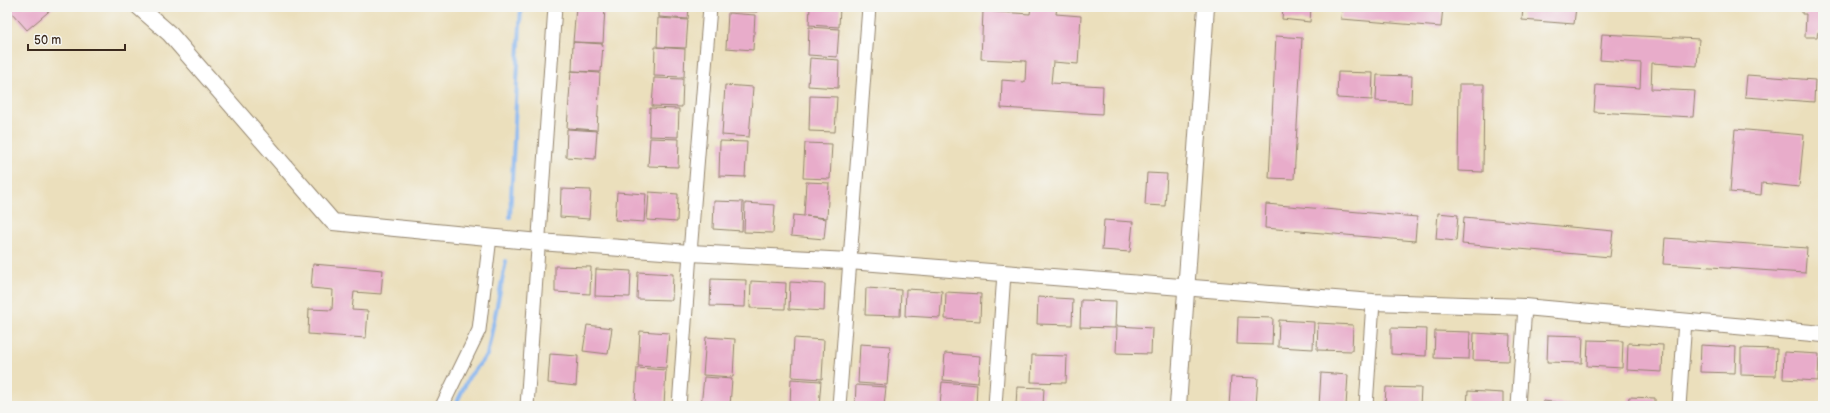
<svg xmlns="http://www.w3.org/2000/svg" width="1830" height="413" font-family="'Balsamiq Sans',sans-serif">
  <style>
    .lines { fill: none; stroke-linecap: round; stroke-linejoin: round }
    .stream { stroke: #84b4ef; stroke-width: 4 }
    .building { fill: #e8acca }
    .minor-casing { stroke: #93846d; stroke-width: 15 }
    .tertiary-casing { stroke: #93846d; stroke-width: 18 }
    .minor { stroke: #fff; stroke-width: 13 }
    .tertiary { stroke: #fff; stroke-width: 16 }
  </style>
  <rect width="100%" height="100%" fill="#f6f6f2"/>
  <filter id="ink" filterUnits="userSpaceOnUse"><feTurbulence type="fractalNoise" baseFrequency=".025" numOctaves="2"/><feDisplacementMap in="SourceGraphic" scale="8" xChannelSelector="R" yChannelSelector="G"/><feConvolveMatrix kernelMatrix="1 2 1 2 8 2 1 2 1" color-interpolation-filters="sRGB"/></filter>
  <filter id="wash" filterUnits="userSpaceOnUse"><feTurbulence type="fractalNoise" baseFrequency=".012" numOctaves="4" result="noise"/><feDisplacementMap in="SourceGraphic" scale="16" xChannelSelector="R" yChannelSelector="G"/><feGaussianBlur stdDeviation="0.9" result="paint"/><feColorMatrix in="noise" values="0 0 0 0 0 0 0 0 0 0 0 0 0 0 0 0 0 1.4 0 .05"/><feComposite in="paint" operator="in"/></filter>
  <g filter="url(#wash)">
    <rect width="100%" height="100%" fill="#ebdfbc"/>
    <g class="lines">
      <g class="stream">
        <path d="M510,217L521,7"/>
        <path d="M455,406L469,377L487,355L506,261"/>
      </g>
    </g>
    <g id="blocks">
      <g class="building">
        <path d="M7,7H54L27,30L11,12L7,16Z"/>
        <path d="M576,7H605L603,43L573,42Z"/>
        <path d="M659,7H689L688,19L659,17Z"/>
        <path d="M729,7H757V12L729,11Z"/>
        <path d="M810,7H840L839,27L809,25Z"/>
        <path d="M1031,7H1057L1056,14L1081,16L1078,64L1053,62L1051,83L1103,86L1102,114L1001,108L1002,80L1025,82L1026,61L981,59L983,11L1030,14Z"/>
        <path d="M1283,7H1311L1310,22L1282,19Z"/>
        <path d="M1342,7H1443L1441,27L1341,19Z"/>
        <path d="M1523,7H1576L1574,24L1522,20Z"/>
        <path d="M1802,7H1823L1822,33L1818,32L1817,37H1805L1806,14H1802Z"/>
        <path d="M728,13L755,15L753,50L726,48Z"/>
        <path d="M658,18L688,20L686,48L657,47Z"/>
        <path d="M809,27L839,29L837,57L808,55Z"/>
        <path d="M1602,34L1699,39L1697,66L1652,63L1651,89L1695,91L1693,117L1594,112L1596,85L1640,88L1641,63L1600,60Z"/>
        <path d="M1276,36L1302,38L1294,179L1269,178Z"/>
        <path d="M573,42L603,44L601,72L572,71Z"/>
        <path d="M655,47L685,49L684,77L654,76Z"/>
        <path d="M810,58L839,60L838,88L808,86Z"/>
        <path d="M571,71L600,73L597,130L567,128Z"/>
        <path d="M1338,72L1373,73L1372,100L1337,98Z"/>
        <path d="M1377,75L1412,76L1411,103L1376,101Z"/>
        <path d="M1747,75L1815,80L1814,102L1745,97Z"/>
        <path d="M654,78L683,79L682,107L652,106Z"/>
        <path d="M1459,84H1484L1483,172L1458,171Z"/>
        <path d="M725,85L753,87L749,137L722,135Z"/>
        <path d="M810,96L837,97L835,132L809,131Z"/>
        <path d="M650,108L679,109L678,137L649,136Z"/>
        <path d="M567,129L597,131L595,159L566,157Z"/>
        <path d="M1735,129L1804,135L1799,187L1762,183L1761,195L1730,192Z"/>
        <path d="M650,138L679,139L678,167L648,166Z"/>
        <path d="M720,141L747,142L745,177L719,176Z"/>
        <path d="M805,143L832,144L830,179L803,178Z"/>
        <path d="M1147,173L1167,174L1165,206L1145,205Z"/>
        <path d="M806,182L829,183L827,218L806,216L826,219L824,239L791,236L793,215L804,216Z"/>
        <path d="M561,189L591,190L589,219L560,217Z"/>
        <path d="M617,192L646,194L644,222L615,220Z"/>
        <path d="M649,192L678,194L677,222L647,220Z"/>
        <path d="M714,201L743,202L742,231L713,229Z"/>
        <path d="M745,203L775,205L773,233L744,232Z"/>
        <path d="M1266,204L1417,217L1415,241L1265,228Z"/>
        <path d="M1438,213L1458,215L1456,241L1436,239Z"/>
        <path d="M1464,217L1613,231L1610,257L1462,244Z"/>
        <path d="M1104,220L1133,222L1130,252L1102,250Z"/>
        <path d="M1665,238L1807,248L1805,273L1663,264Z"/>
        <path d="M313,264L383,270L381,294L354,292L352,310L368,311L366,338L308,334L309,309L332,310L333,290L311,288Z"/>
        <path d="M555,266L591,267L590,294L555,292Z"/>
        <path d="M596,269L631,271L630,297L595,296Z"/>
        <path d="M638,272L673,274L672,300L637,299Z"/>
        <path d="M711,279L746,280L745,307L710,306Z"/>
        <path d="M751,281L786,283L785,309L750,308Z"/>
        <path d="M790,282L825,284L824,311L789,309Z"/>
        <path d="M866,288L901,290L900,316L865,315Z"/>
        <path d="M906,289L942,291L940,318L905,316Z"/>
        <path d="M946,292L981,294L980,321L945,319Z"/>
        <path d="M1038,297L1073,299L1072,325L1037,324Z"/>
        <path d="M1081,300L1116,301L1115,328L1080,327Z"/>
        <path d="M1238,317L1273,318L1272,345L1237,344Z"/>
        <path d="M1279,320L1314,322L1313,349L1278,347Z"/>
        <path d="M1318,323L1353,325L1352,351L1317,350Z"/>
        <path d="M587,325L612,328L608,354L583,351Z"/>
        <path d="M1117,326L1152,328L1151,354L1116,353Z"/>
        <path d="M1391,328L1427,329L1426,356L1391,354Z"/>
        <path d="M640,331L669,333L666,368L638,366Z"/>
        <path d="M1435,331L1470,332L1469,359L1434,358Z"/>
        <path d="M1474,333L1510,335L1509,361L1473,360Z"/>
        <path d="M1548,335L1583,336L1582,363L1547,362Z"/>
        <path d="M706,337L735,339L733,377L703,375Z"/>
        <path d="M794,338L824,340L822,379L792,377Z"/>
        <path d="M1588,340L1623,341L1622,368L1587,366Z"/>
        <path d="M1628,343L1663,345L1662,372L1627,370Z"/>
        <path d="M860,344L890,346L887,385L858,383Z"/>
        <path d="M1701,345L1736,347L1735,373L1700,372Z"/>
        <path d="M1741,348L1777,349L1776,376L1741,375Z"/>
        <path d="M1784,352L1819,354L1818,381L1783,379Z"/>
        <path d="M945,353L980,356L978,383L943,380Z"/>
        <path d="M550,354L578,356L576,386L548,383Z"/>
        <path d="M1032,355L1067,356L1066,383L1031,382Z"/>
        <path d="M637,368L666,370L664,405L635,403Z"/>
        <path d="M1321,373L1348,375L1346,406H1319Z"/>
        <path d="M704,377L732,379L730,406H701Z"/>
        <path d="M1231,377L1258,378L1256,406H1229Z"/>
        <path d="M791,379L821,381L819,406H790Z"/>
        <path d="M942,382L977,385L976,406H940Z"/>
        <path d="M856,385L886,387L884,406H855Z"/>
        <path d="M1017,387L1044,388L1043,406H1016Z"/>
        <path d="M1386,387L1421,388L1420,406H1385Z"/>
        <path d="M1468,391L1503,393V406H1467Z"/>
        <path d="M1629,397L1655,398V406H1628Z"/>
        <path d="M1543,401L1572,404V406H1542Z"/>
      </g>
    </g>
  </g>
  <g filter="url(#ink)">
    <use href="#blocks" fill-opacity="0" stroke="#93846d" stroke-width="1"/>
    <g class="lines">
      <g class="minor-casing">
        <g id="minor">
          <path d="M442,406L479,330L490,237"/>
          <path d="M527,406L555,7"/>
          <path d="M679,406L690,253L710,7"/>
          <path d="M839,406L869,7"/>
          <path d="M995,406L1004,273"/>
          <path d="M1366,406L1373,302"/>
          <path d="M1518,406L1525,307"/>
          <path d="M1679,406L1685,321"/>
        </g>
      </g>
      <g class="tertiary-casing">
        <g id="tertiary">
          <path d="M139,7L170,34L333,222L539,242L690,253L849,261L1373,302L1525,307L1823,334"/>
          <path d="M1178,406L1206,7"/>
        </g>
      </g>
      <use href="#minor" class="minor"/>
      <use href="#tertiary" class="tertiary"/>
    </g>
  </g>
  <rect width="1830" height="413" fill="none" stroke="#f6f6f2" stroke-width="24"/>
  <path d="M28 44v6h97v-6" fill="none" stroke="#3b2a1e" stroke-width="2"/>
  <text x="34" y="44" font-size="12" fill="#3b2a1e" stroke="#f6f6f2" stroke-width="3" paint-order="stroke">50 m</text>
</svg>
